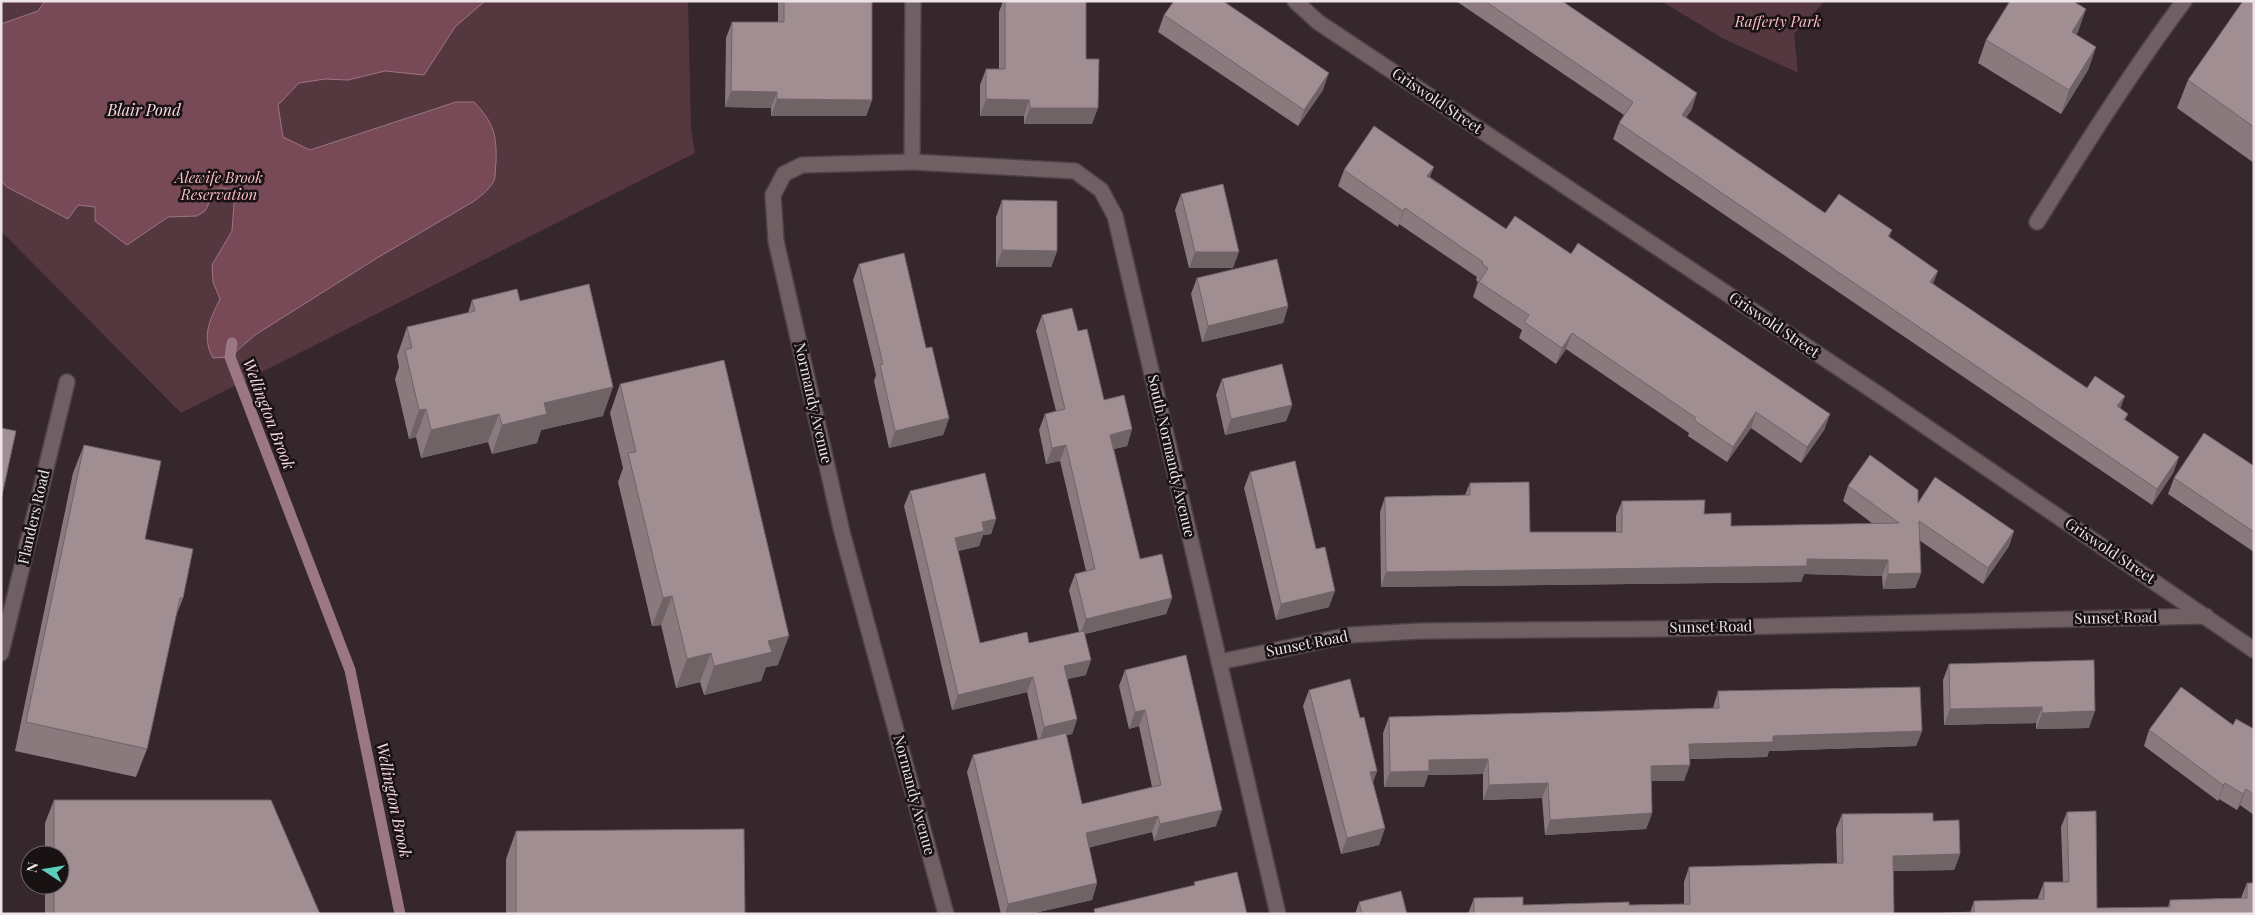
<svg xmlns="http://www.w3.org/2000/svg" width="2255" height="915" font-family="'Playfair Display',serif">
  <style>
    .green { fill: #54373f }
    .water { fill: #784957; stroke: #9b7782 }
    .lines { fill: none; stroke-linecap: round; stroke-linejoin: round }
    .stream { stroke: #9b7782; stroke-width: 11 }
    .lane-casing { stroke: #4f4246; stroke-width: 18 }
    .street-casing { stroke: #4f4246; stroke-width: 18 }
    .lane { stroke: #705f63; stroke-width: 15 }
    .street { stroke: #705f63; stroke-width: 15 }
    .wall { fill: #8a7a7e }
    .shaded-wall { fill: #706366 }
    .building { fill: #a08e92; stroke: #706366 }
    .labels { text-anchor: middle; stroke-width: 5; stroke-linejoin: round; paint-order: stroke }
    .park-label { font-size: 15px; font-style: italic; fill: #fcbccd; stroke: #181213 }
    .street-label { font-size: 15px; fill: #eee3e6; stroke: #181213 }
    .water-label { font-size: 16px; font-style: italic; fill: #fbd9e2; stroke: #181213 }
  </style>
  <rect width="100%" height="100%" fill="#35272b"/>
  <g class="green">
    <path d="M1,1H688L691,128L695,153L181,413L1,231Z"/>
    <path d="M1661,1H1825L1794,34L1798,73L1724,39Z"/>
  </g>
  <path class="water" d="M45,1H485L455,27L424,75L385,71L348,80L325,79L299,83L278,105L283,137L310,150L456,102H474C493,122 497,134 496,162C495,168 496,176 494,181C488,191 480,197 471,203L377,258L255,335L230,357L213,358C201,336 210,320 220,299L213,282L212,265L232,231L235,190L220,188L210,201L205,211L197,216L168,217L127,245L95,221V207L78,205L68,219L7,187L1,181V24L38,11Z"/>
  <g class="lines">
    <path class="stream" d="M232,343L230,357L350,670L400,914"/>
    <g class="lane-casing">
      <path id="lane" d="M2037,222C2084,147 2131,72 2184,1"/>
    </g>
    <g class="street-casing">
      <g id="street">
        <path d="M913,1L912,162L802,165L784,174L773,195L776,241L842,532L946,914"/>
        <path d="M1295,1L1318,22L1878,394L2254,650"/>
        <path d="M912,162L1075,171L1101,190L1115,216L1278,914"/>
        <path d="M1,653L67,382"/>
        <path d="M1219,662L1350,635L1421,631L1655,629L2206,616"/>
      </g>
    </g>
    <use href="#lane" class="lane"/>
    <use href="#street" class="street"/>
  </g>
  <g class="wall">
    <path d="M778,1H872V100L866,116H771V108L725,107L726,38L732,22H778Z"/>
    <path d="M1003,1H1086V59L1092,124H1024V116H980V85L986,69H999V12Z"/>
    <path d="M1456,1H1562L1692,109L1686,117L1825,213L1892,230L1889,237L1933,284L2087,388L2120,408L2128,414L2125,420L2179,457L2173,473L2152,505L1613,139L1619,123L1624,115Z"/>
    <path d="M2254,1V163L2177,108L2188,80Z"/>
    <path d="M2086,9L2076,35L2096,47L2088,70L2061,114L1978,63L1986,40Z"/>
    <path d="M1164,15L1323,90L1298,126L1158,32Z"/>
    <path d="M1344,170L1430,177L1506,229L1571,254L1830,414L1824,430L1801,463L1751,428L1727,462L1688,436L1689,433L1566,349L1556,364L1519,338L1522,330L1473,297L1478,282L1476,280L1477,277L1399,224L1398,227L1338,186Z"/>
    <path d="M1181,194L1233,268H1189L1175,210Z"/>
    <path d="M1002,200L1057,251L1051,267H996V217Z"/>
    <path d="M859,264L926,348L949,418L943,435L889,448L874,381L876,375L853,280Z"/>
    <path d="M1197,278L1288,306L1283,323L1202,342L1191,294Z"/>
    <path d="M472,300L520,301L603,416L541,430L537,443L492,454L488,442L421,458L416,437L409,439L395,379L399,367L397,356L407,327L468,313Z"/>
    <path d="M1042,315L1078,331L1104,400L1132,429L1127,446L1114,449L1140,559L1172,598L1166,614L1085,634L1086,675L1067,679L1077,719L1072,734L1066,735L1082,804L1152,787L1139,726L1129,729L1119,686L1125,670L1216,826L1154,841L1152,832L1089,847L1097,883L1092,900L1030,914H1001L967,772L973,755L1038,740L1027,692L952,710L904,506L910,491L996,519L991,534L983,535L979,546L958,551L980,643H1029L1079,632L1069,590L1075,574L1086,571L1060,461L1046,464L1039,430L1045,414L1056,411L1036,331Z"/>
    <path d="M1222,379L1292,405L1286,421L1225,435L1216,395Z"/>
    <path d="M620,384L778,665L766,667L761,681L704,695L700,682L676,688L661,625L652,626L618,482L623,468L610,413Z"/>
    <path d="M84,445L183,598L175,619L147,749L136,777L15,751L73,473Z"/>
    <path d="M2254,466V552L2168,494L2174,478Z"/>
    <path d="M1250,472L1316,549L1329,607L1276,620L1244,488Z"/>
    <path d="M1470,483L1530,532H1616V516L1622,501L1704,514L1731,526L1873,524L1843,501L1848,486L1918,503L2014,531L2009,546L1983,584L1919,540L1921,573L1915,588L1883,589L1882,576L1804,574L1801,582L1381,587L1380,512L1385,497L1465,495Z"/>
    <path d="M1949,664L2089,728L2036,729V723L1944,725L1943,680Z"/>
    <path d="M1309,690L1360,718L1377,771L1373,782L1385,828L1379,845L1341,854L1303,706Z"/>
    <path d="M1718,691L1922,731L1916,746L1769,751L1767,757L1690,759L1684,781H1651L1652,813L1646,829L1545,835L1542,798L1483,800V774L1428,775L1424,787H1384L1383,733L1389,717L1713,708Z"/>
    <path d="M2254,729V815L2240,805L2237,810L2219,799L2218,801L2144,746L2149,730Z"/>
    <path d="M54,800L320,914H45V885H60V855H45V823Z"/>
    <path d="M2067,812L2097,908L2168,907L2170,900L2241,898L2247,883L2254,914L1970,913L1974,901L2038,900V898L2044,882H2063L2061,827Z"/>
    <path d="M1842,814L1933,821L1960,854L1954,870L1893,871L1894,914H1468L1474,898L1523,905H1629L1684,904V882L1689,867L1837,864L1836,829Z"/>
    <path d="M516,831L745,914H506V859Z"/>
    <path d="M1359,902L1407,914H1355Z"/>
  </g>
  <g class="shaded-wall">
    <path d="M2086,9L2078,32L2063,55L2072,32Z"/>
    <path d="M2096,47L2088,70L2061,114L2069,90Z"/>
    <path d="M1329,73L1323,90L1298,126L1304,110Z"/>
    <path d="M731,91L777,92L771,108L725,107Z"/>
    <path d="M1697,93L1692,109L1677,131L1682,115Z"/>
    <path d="M777,99L872,100L866,116H771Z"/>
    <path d="M986,99L1029,100L1024,116H980Z"/>
    <path d="M1030,108H1098L1092,124H1024Z"/>
    <path d="M1434,167L1428,182L1427,176Z"/>
    <path d="M1405,208L1399,224L1398,227L1403,211Z"/>
    <path d="M1002,250L1057,251L1051,267H996Z"/>
    <path d="M1195,252H1239L1233,268H1189Z"/>
    <path d="M1938,271L1932,287L1930,282Z"/>
    <path d="M1288,306L1283,323L1202,342L1208,326Z"/>
    <path d="M1572,333L1566,349L1556,364L1562,348Z"/>
    <path d="M613,387L603,416L541,430L537,443L492,454L502,425L544,403Z"/>
    <path d="M2125,396L2119,412L2117,406Z"/>
    <path d="M1292,405L1286,421L1225,435L1231,419Z"/>
    <path d="M426,409L416,437L409,439L419,410Z"/>
    <path d="M1756,412L1751,428L1727,462L1733,447Z"/>
    <path d="M499,414L488,442L421,458L431,430Z"/>
    <path d="M1830,414L1824,430L1801,463L1807,447Z"/>
    <path d="M949,418L943,435L889,448L895,431Z"/>
    <path d="M1132,429L1127,446L1104,451L1110,435Z"/>
    <path d="M1066,445L1060,461L1046,464L1052,448Z"/>
    <path d="M2179,457L2173,473L2152,505L2157,489Z"/>
    <path d="M996,519L991,534L983,535L979,546L950,553L955,538L982,522Z"/>
    <path d="M2014,531L2009,546L1983,584L1988,568Z"/>
    <path d="M1807,559L1888,560L1882,576L1804,574L1801,582L1381,587L1386,572Z"/>
    <path d="M1921,573L1915,588L1883,589L1888,574Z"/>
    <path d="M1335,591L1329,607L1276,620L1281,604Z"/>
    <path d="M672,596L661,625L652,626L663,598Z"/>
    <path d="M1172,598L1166,614L1080,635L1086,619Z"/>
    <path d="M789,636L778,665L766,667L761,681L704,695L714,666L768,641Z"/>
    <path d="M711,653L700,682L676,688L687,659Z"/>
    <path d="M1091,660L1086,675L1059,681L1064,666Z"/>
    <path d="M1033,677L1027,692L952,710L958,695Z"/>
    <path d="M2042,707L2036,723L1944,725L1950,709Z"/>
    <path d="M1145,710L1139,726L1129,729L1135,712Z"/>
    <path d="M2095,711L2089,728L2036,729L2042,713Z"/>
    <path d="M1077,719L1072,734L1039,742L1044,727Z"/>
    <path d="M1922,731L1916,746L1769,751L1767,757L1684,759L1689,744L1773,736Z"/>
    <path d="M1488,759L1483,774L1428,775L1424,787H1384L1390,772L1429,760Z"/>
    <path d="M1690,765L1684,781H1645L1651,766Z"/>
    <path d="M1377,771L1371,788L1370,772Z"/>
    <path d="M1548,783L1542,798L1483,800L1489,785Z"/>
    <path d="M2225,783L2219,799L2218,801L2223,785Z"/>
    <path d="M2246,789L2240,805L2237,810L2243,794Z"/>
    <path d="M1222,810L1216,826L1154,841L1160,824Z"/>
    <path d="M1652,813L1646,829L1545,835L1550,820Z"/>
    <path d="M1158,816L1152,832L1080,850L1086,833Z"/>
    <path d="M1385,828L1379,845L1341,854L1347,838Z"/>
    <path d="M1960,854L1954,870L1888,871L1893,856Z"/>
    <path d="M1097,883L1092,900L1030,914H1005L1008,904Z"/>
  </g>
  <g class="building">
    <path d="M784,1H872V100L777,99V92L731,91L732,22H784Z"/>
    <path d="M1005,1H1086V59H1099L1098,108H1030L1029,100L986,99V69H1005Z"/>
    <path d="M1174,1H1223L1329,73L1304,110L1164,15Z"/>
    <path d="M1485,1H1562L1697,93L1682,115L1825,213L1839,194L1892,230L1888,236L1938,271L1930,282L2087,388L2095,376L2125,396L2117,406L2128,414L2124,419L2179,457L2157,489L1619,123L1633,102Z"/>
    <path d="M2010,1H2073L2086,9L2072,32L2096,47L2069,90L1986,40Z"/>
    <path d="M2243,1H2254V127L2188,80Z"/>
    <path d="M1374,126L1434,167L1427,176L1506,229L1515,216L1571,254L1578,243L1830,414L1807,447L1756,412L1733,447L1694,420L1696,418L1572,333L1562,348L1524,322L1529,315L1479,282L1488,268L1482,264L1483,262L1405,208L1403,211L1344,170Z"/>
    <path d="M1223,184L1239,252H1195L1181,194Z"/>
    <path d="M1002,200L1057,201V251L1002,250Z"/>
    <path d="M904,253L926,348L932,347L949,418L895,431L880,365L883,364L859,264Z"/>
    <path d="M1277,259L1288,306L1208,326L1197,278Z"/>
    <path d="M589,284L613,387L544,403L547,414L502,425L499,414L431,430L426,409L419,410L405,350L412,348L407,327L475,311L472,300L517,289L520,301Z"/>
    <path d="M1072,308L1078,331L1087,329L1104,400L1124,395L1132,429L1110,435L1140,559L1162,554L1172,598L1086,619L1075,574L1095,569L1066,445L1052,448L1045,414L1065,409L1042,315Z"/>
    <path d="M724,360L789,636L768,641L772,652L714,666L711,653L687,659L672,596L663,598L628,453L636,452L620,384Z"/>
    <path d="M1282,364L1292,405L1231,419L1222,379Z"/>
    <path d="M1,428L16,431L1,500Z"/>
    <path d="M2204,433L2254,466V532L2174,478Z"/>
    <path d="M84,445L161,461L145,539L193,549L183,598H180L147,749L26,722Z"/>
    <path d="M1870,455L1918,490V503L1935,477L2014,531L1988,568L1919,521L1921,573L1888,574V560L1807,559V566L1386,572L1385,497L1470,495V483L1529,482L1530,532H1622V501L1705,500L1704,514L1731,513V526L1899,523L1848,486Z"/>
    <path d="M1295,461L1316,549L1325,547L1335,591L1281,604L1250,472Z"/>
    <path d="M985,473L996,519L982,522L984,531L955,538L980,643L1027,632L1029,643L1084,631L1091,660L1064,666L1077,719L1044,727L1033,677L958,695L910,491Z"/>
    <path d="M1186,655L1222,810L1160,824L1158,816L1086,833L1097,883L1008,904L973,755L1066,733L1082,804L1161,785L1145,710L1135,712L1125,670Z"/>
    <path d="M2094,660L2095,711L2042,713V707L1950,709L1949,664Z"/>
    <path d="M1350,679L1360,718L1364,717L1377,771L1370,772L1385,828L1347,838L1309,690Z"/>
    <path d="M1920,687L1922,731L1773,736V742L1689,744L1690,765L1651,766L1652,813L1550,820L1548,783L1489,785L1488,759L1429,760V771L1390,772L1389,717L1719,708L1718,691Z"/>
    <path d="M2181,687L2233,725L2236,719L2254,729V795L2246,789L2243,794L2225,783L2223,785L2149,730Z"/>
    <path d="M54,800H271L320,914H54V885H60V855H54Z"/>
    <path d="M2096,811L2097,908L2170,907V900L2247,898V883H2254V914H1924L1974,912V901L2044,899V882H2069L2067,812Z"/>
    <path d="M1933,813V821L1959,820L1960,854L1893,856L1894,914H1474V898L1523,897V905L1629,902V905L1690,904L1689,867L1843,863L1842,814Z"/>
    <path d="M744,829L745,914H516V831Z"/>
    <path d="M1237,872L1247,914H1095L1094,909L1195,885L1194,882Z"/>
    <path d="M1401,891L1407,914H1362L1359,902Z"/>
  </g>
  <g class="labels">
    <g class="park-label">
      <text x="1778" y="27">Rafferty Park</text>
      <text x="219" y="183">Alewife Brook<tspan x="219" dy="17">Reservation</tspan></text>
    </g>
    <g class="street-label">
      <text transform="translate(1437 101) rotate(34)" y="5">Griswold Street</text>
      <text transform="translate(1774 325) rotate(34)" y="5">Griswold Street</text>
      <text transform="translate(813 403) rotate(77)" y="5">Normandy Avenue</text>
      <text transform="translate(1171 456) rotate(77)" y="5">South Normandy Avenue</text>
      <text transform="translate(34 517) rotate(-77)" y="5">Flanders Road</text>
      <text transform="translate(2110 551) rotate(34)" y="5">Griswold Street</text>
      <text transform="translate(2116 618) rotate(-1)" y="5">Sunset Road</text>
      <text transform="translate(1711 627) rotate(-1)" y="5">Sunset Road</text>
      <text transform="translate(1307 644) rotate(-11)" y="5">Sunset Road</text>
      <text transform="translate(914 795) rotate(75)" y="5">Normandy Avenue</text>
    </g>
    <g class="water-label">
      <text x="144" y="116">Blair Pond</text>
      <text transform="translate(269 414) rotate(69)" y="6">Wellington Brook</text>
      <text transform="translate(394 800) rotate(78)" y="6">Wellington Brook</text>
    </g>
  </g>
  <rect width="2255" height="915" fill="none" stroke="#eee3e6" stroke-width="5"/>
  <g transform="translate(45 870) rotate(282)"><circle r="24" fill="#181213" stroke="#6e6667"/>
  <path d="M0-4L9 19L0 12L-9 19Z" fill="#5bcebb"/>
  <text y="-8" font-size="14" font-weight="bold" text-anchor="middle" fill="#eee3e6">N</text>
  </g>
</svg>
